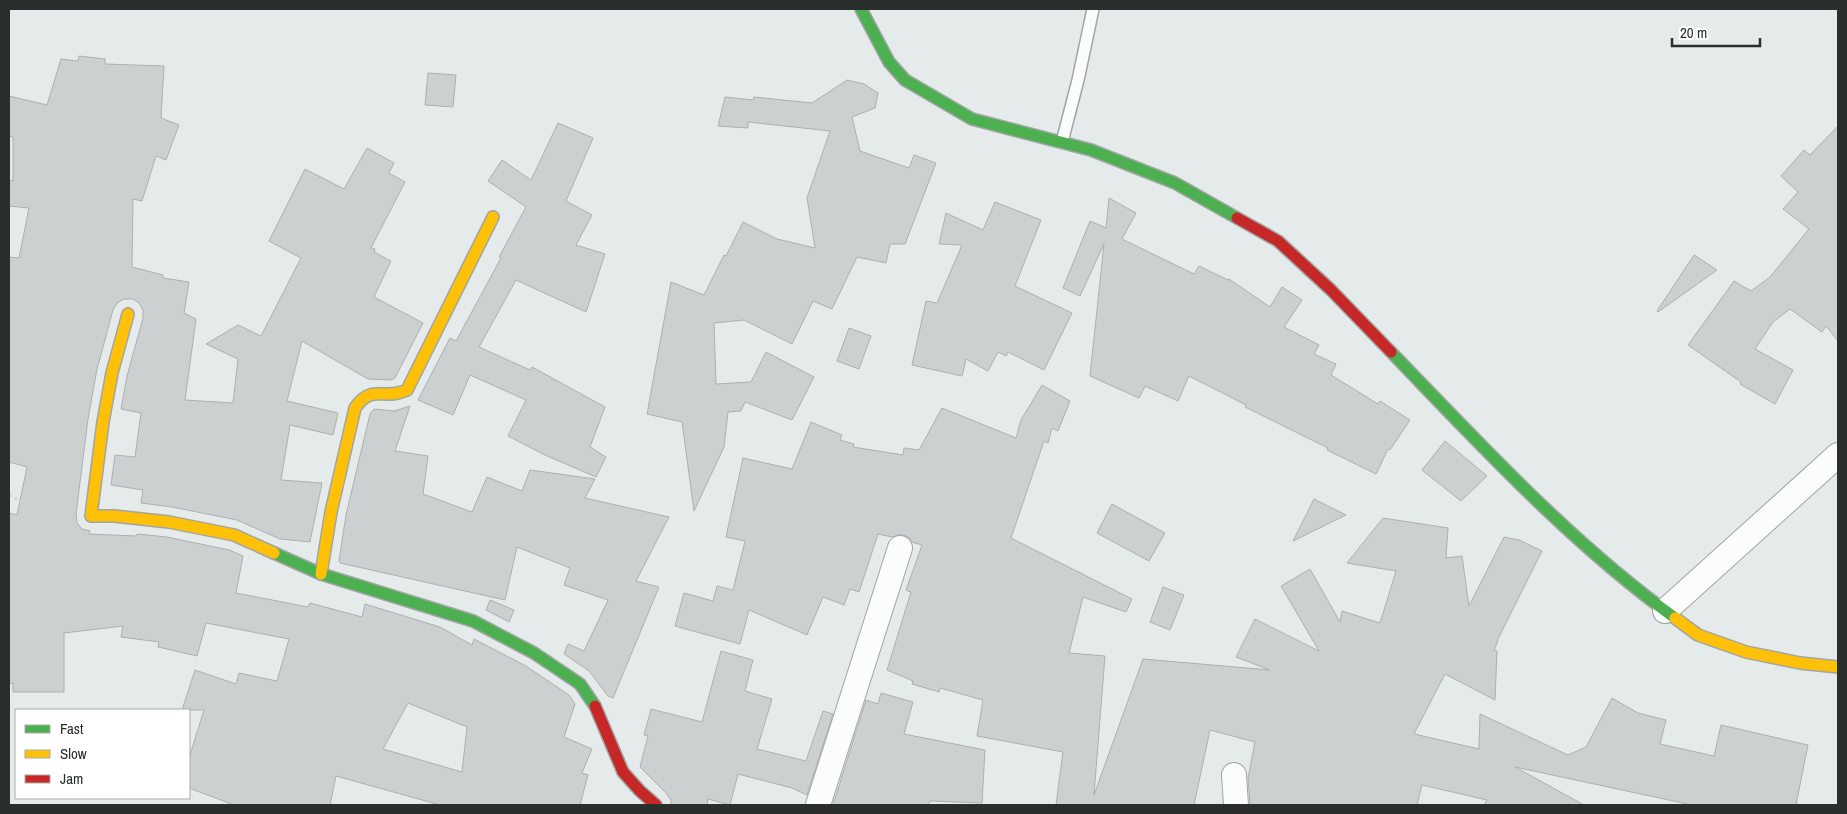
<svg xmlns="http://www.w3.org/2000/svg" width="1847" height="814" font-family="'Archivo Narrow',sans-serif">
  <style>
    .building { fill: #ccd0d0; stroke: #acb1b0; fill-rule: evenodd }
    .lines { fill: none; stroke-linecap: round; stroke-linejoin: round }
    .lane-casing { stroke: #a1a5a5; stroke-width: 14 }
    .street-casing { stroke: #a1a5a5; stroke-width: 26 }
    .fast-casing { stroke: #a1a5a5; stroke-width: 14 }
    .slow-casing { stroke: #a1a5a5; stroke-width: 14 }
    .jam-casing { stroke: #a1a5a5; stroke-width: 14 }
    .path { stroke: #d2d4d4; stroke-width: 3; stroke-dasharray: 2.5 4; stroke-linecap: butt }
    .lane { stroke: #fbfcfc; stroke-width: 11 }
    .street { stroke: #fbfcfc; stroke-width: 24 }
    .fast { stroke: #4caf50; stroke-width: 11 }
    .slow { stroke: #ffc107; stroke-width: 11 }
    .jam { stroke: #c62828; stroke-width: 11 }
  </style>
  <rect width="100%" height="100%" fill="#e5eaea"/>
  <g class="building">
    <path d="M79,56L105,59V64L164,66L161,118L179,125L166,160L156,156L142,201L133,199L132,267L163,275V278L189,282L184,313L196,319L185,400L233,403L238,359L206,344L238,325L261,336L301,258L269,241L305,169L344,189L367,148L394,163L389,173L405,182L371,248L375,249L374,252L391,261L374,297L423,323L395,378L391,380L368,379L302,341L287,401L338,413L333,435L290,425L281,480L322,483L310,542L280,539L237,520L172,507L141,503L143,490L111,485L115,455L135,457L141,413L121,409L127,376L143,318V310L139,303L133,299H124L117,303L113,310L97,369L88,419L76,514L77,523L82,529L90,531L89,534L136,536L137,534L167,537L229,550L243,556L236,593L308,607L310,603L362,617L365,604L440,627L472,645L474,639L526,666L569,695L575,704L564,737L592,749L582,773L588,775L580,805H440L336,776L330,805H234L189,788V758L204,710H182L195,670L236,684L239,673L277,681L289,639L206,623L197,656L158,647L159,642L121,637L123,626L64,633V692H13V683L9,684V513L17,515L27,467L9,462V257L19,258L29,208L9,206V180L13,181V137L9,136V96L47,105L61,59L78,61ZM408,703L467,727L462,772L383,749Z"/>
    <path d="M428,73L456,75L453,107L425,105Z"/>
    <path d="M847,80L864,84L878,93L875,108L852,117L860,151L909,168L914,155L936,163L905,244H890L886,263L857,257L832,309L813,301L792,344L744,320L714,323L716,384L751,382L766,352L814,377L792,420L745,402L741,411L728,412L724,447L694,511L682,422L647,414L671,282L704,295L724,255L726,256L743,222L777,239L815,248L807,198L830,131L748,122V128L718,126L725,97L753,100L754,97L812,103Z"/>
    <path d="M558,123L593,138L566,201L592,215L576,245L605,254L586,312L516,280L479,347L530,370L532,367L605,407L590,447L606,457L596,477L545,455L508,436L526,400L470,375L453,415L418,400L450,338L456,341L501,258L499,257L526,207L488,181L502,160L531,180Z"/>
    <path d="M1838,126V341L1826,326L1822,332L1790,309L1773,322L1755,349L1793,370L1775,404L1740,384L1741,382L1688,345L1734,281L1751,291L1770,277L1809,229L1783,209L1798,192L1781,176L1804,150L1810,155Z"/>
    <path d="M1109,198L1136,213L1122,239L1194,274L1199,266L1228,280L1229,279L1270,307L1282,287L1302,300L1284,327L1319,345L1314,354L1336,364L1331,375L1378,404L1380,401L1410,420L1390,450L1388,449L1376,474L1327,450L1328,448L1245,407L1246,405L1189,376L1178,401L1145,386L1139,398L1090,376L1104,244L1080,296L1063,288L1090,221L1106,228Z"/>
    <path d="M995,202L1041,220L1015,286L1072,313L1044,370L1008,352L1006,356L998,352L988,371L966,359L962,376L912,365L926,301L937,303L962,245L939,244L946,213L983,230Z"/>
    <path d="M1694,255L1717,270L1658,312L1657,311Z"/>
    <path d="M849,328L871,336L859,369L837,361Z"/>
    <path d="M1042,385L1070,401L1058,431L1052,428L1048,443L1044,441L1011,538L1132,599L1126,612L1083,597L1069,653L1105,656L1094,795L1143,659L1270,670L1236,657L1255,619L1319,651L1281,586L1310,569L1340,622L1342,611L1380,623L1396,571L1347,563L1383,518L1448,528L1446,558L1462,556L1469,606L1504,537L1519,540L1542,551L1497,641H1498L1494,650L1497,651L1495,700L1445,674L1414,734L1479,749L1480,714L1568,755L1586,747L1612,698L1638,713L1666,720L1660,744L1714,756L1721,725L1808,745L1796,805H1692L1515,767L1584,805H1484L1487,800L1422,785L1417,805H1250L1248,778L1255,742L1210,730L1194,805H1056L1063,752L977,736L983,700L940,688L939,692L912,684L913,681L887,670L911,592L906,590L922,545L912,542L910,538L904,535H898L892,537L878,534L859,592L850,589L844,605L823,597L807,635L749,610L740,644L675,626L684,593L713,601L717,586L733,590L745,541L726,537L743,458L792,469L811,422L842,435L840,440L854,444L853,447L903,455L904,448L919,450L942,408L1016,438L1021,420Z"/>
    <path d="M410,406L395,451L428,456L423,494L472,512L487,477L522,491L530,470L595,479L585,498L669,517L636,581L659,587L613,698L608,696L589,671L564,654L568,644L584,651L608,600L564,585L570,568L517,547L505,600L340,563L339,561L346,515L370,414L374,409L394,411Z"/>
    <path d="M1445,441L1487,476L1461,501L1422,470Z"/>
    <path d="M1314,499L1346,515L1293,541Z"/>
    <path d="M1112,504L1165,533L1149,561L1097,533Z"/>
    <path d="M1163,587L1184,595L1170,630L1150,622Z"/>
    <path d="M490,600L514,610L509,622L486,610Z"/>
    <path d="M721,651L753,660L745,691L772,699L757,749L806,761L823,711L833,714L807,795L792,788L738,774L730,805L708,799L707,805H671V800L667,794L640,767L648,736L644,735L651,709L702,722Z"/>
    <path d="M881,693L913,702L904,734L985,750L982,803L930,801L928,805H833L866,700L878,704Z"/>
  </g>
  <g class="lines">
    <g class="lane-casing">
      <path id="lane" d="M1062,142L1078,80L1093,9"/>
    </g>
    <g class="street-casing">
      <g id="street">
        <path d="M1665,611L1838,455"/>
        <path d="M1234,775L1236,805"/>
        <path d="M818,805L900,548"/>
      </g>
    </g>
    <g class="fast-casing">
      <g id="fast">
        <path d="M861,9L889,62L905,80L972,119L1091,150L1175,183L1237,218"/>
        <path d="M1391,352C1481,445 1570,542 1675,618"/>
        <path d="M274,553L321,574L473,621L534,653L580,684L595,706"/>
      </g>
    </g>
    <g class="slow-casing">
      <g id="slow">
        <path d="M128,314L112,373L103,422L91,516H114L169,522L234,535L274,553"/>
        <path d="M321,574L331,512L355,408C372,383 384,401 407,390L493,217"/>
        <path d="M1675,618L1698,635L1746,652L1800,663L1838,667"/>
      </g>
    </g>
    <g class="jam-casing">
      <g id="jam">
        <path d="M1237,218L1278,241L1331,290L1391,352"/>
        <path d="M595,706L623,772L640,791L656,805"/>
      </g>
    </g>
    <path class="path" d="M9,495L27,505L63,511"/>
    <use href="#lane" class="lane"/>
    <use href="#street" class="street"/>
    <use href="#fast" class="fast"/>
    <use href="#slow" class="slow"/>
    <use href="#jam" class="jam"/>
  </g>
  <rect width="1847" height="814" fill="none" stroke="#2a2e2d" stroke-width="20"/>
  <rect x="15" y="709" width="175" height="90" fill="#ffffff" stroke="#aaabab"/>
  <rect x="25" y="725" width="25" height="8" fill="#4caf50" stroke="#aaabab"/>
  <text x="60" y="734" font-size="15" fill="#2a2e2d">Fast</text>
  <rect x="25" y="750" width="25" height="8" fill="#ffc107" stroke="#aaabab"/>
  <text x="60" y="759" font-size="15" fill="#2a2e2d">Slow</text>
  <rect x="25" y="775" width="25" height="8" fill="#c62828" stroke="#aaabab"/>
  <text x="60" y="784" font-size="15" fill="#2a2e2d">Jam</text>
  <path d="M1672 38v8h88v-8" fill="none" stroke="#2a2e2d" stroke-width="2.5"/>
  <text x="1680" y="38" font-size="15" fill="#2a2e2d" stroke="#ffffff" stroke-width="4" paint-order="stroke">20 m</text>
</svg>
